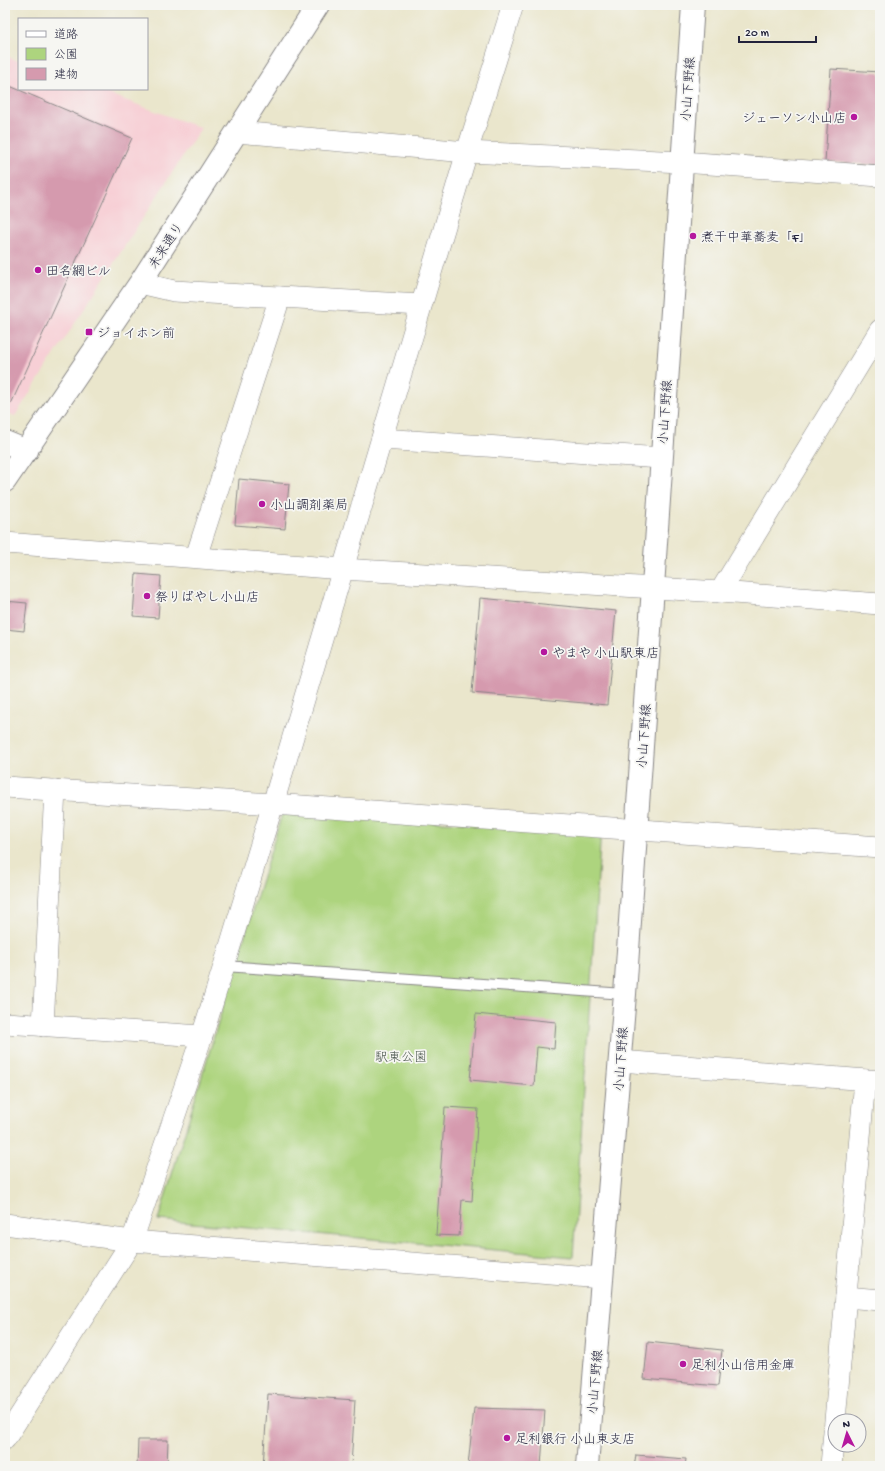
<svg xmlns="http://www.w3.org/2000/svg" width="885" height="1471" font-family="'Gochi Hand','Klee One',sans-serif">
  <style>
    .built { fill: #f7cfd5 }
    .green { fill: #add47e; stroke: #687b5c }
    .building { fill: #d59aae }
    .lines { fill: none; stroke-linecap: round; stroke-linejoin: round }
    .lane-casing { stroke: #868484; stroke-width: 12 }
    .street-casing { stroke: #868484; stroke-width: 22 }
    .secondary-casing { stroke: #868484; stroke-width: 24 }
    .lane { stroke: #fff; stroke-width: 10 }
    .street { stroke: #fff; stroke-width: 21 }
    .secondary { stroke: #fff; stroke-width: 22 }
    .poi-dot { fill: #b5179e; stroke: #f6f6f2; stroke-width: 1.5 }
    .labels { text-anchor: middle; stroke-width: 3.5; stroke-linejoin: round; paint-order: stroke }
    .street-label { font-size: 13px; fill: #22223b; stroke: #f6f6f2 }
    .poi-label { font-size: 13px; fill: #22223b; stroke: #f6f6f2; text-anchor: start }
    .park-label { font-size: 13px; fill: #4c574f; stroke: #f6f6f2 }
  </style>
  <rect width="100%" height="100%" fill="#f6f6f2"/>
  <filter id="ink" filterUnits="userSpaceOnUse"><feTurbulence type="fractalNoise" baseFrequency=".025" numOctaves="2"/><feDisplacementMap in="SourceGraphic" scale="8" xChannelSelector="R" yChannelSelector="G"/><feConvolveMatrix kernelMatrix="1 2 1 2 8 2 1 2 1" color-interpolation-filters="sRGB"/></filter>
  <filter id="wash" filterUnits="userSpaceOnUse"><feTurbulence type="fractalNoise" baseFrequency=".012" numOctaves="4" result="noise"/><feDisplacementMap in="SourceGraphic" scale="16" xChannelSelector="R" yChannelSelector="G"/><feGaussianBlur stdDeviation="0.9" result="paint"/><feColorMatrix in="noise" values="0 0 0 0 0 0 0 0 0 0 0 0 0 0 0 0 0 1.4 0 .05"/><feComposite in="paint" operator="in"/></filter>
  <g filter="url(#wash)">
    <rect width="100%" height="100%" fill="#eae6cc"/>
    <path class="built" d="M5,56L19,61V89H95L201,128L15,416L5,412Z"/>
    <path class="green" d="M282,814L601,830L573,1257L158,1220Z"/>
    <g id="blocks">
      <g class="building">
        <path d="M831,69L880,72V165L825,162Z"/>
        <path d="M5,84L132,138L11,404L5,402Z"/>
        <path d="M239,479L289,484L285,529L235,525Z"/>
        <path d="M136,574L161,576L158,618L133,616Z"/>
        <path d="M480,598L616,611L607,705L472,693Z"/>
        <path d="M5,601L27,603L24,631L5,629Z"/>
        <path d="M476,1014L556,1022L554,1049L537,1047L534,1086L470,1080Z"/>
        <path d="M445,1107L478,1109L472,1201L462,1200L459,1236L436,1235Z"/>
        <path d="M648,1342L722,1350L718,1386L644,1379Z"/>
        <path d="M268,1394L355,1400L351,1466H263Z"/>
        <path d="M474,1408L545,1410L541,1466H468Z"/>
        <path d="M138,1440H168L167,1466H137Z"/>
        <path d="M636,1455L686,1459L685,1466H634Z"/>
      </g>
    </g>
  </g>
  <g filter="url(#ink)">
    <use href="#blocks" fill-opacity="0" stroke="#868484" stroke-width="1"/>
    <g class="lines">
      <g class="lane-casing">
        <path id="lane" d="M224,966L625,994"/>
      </g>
      <g class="street-casing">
        <g id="street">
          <path d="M237,132L467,152L682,162L880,176"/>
          <path d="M140,283L174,291L421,305"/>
          <path d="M382,439L661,458"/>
          <path d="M5,543L342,569L720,592L880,604"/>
          <path d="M196,557L280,297"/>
          <path d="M720,592L880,330"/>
          <path d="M5,787L273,804L880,847"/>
          <path d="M5,1023L202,1036"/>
          <path d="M43,1026L55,790"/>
          <path d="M620,1061L880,1081"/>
          <path d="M5,1224L132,1241L602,1278"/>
          <path d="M846,1297L880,1300"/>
          <path d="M5,1439L132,1241L202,1036L224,966L273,804L467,152L513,5"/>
          <path d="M831,1466L865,1080"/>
        </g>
      </g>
      <g class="secondary-casing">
        <g id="secondary">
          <path d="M5,442L27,451"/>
          <path d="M5,481L140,283L318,5"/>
          <path d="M587,1466L625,994L693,5"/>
        </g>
      </g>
      <use href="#lane" class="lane"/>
      <use href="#street" class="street"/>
      <use href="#secondary" class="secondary"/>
    </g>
  </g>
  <g class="poi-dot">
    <circle cx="854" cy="117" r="4"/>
    <circle cx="693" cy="236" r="4"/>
    <circle cx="38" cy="270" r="4"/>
    <rect x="85" y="328" width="8" height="8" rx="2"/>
    <circle cx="262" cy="504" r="4"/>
    <circle cx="147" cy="596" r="4"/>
    <circle cx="544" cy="652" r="4"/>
    <circle cx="683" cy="1364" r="4"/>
    <circle cx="507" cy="1438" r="4"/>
  </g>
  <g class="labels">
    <g class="street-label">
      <text transform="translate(687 89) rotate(-86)" y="5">小山下野線</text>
      <text transform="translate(165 245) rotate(-57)" y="5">未来通り</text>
      <text transform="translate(664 412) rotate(-86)" y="5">小山下野線</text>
      <text transform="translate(643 736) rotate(-86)" y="5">小山下野線</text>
      <text transform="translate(620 1059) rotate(-86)" y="5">小山下野線</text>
      <text transform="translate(594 1382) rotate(-85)" y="5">小山下野線</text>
    </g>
    <g class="poi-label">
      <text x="846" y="122" text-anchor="end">ジェーソン小山店</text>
      <text x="701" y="241">煮干中華蕎麦「F」</text>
      <text x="46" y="275">田名網ビル</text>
      <text x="97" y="337">ジョイホン前</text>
      <text x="270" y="509">小山調剤薬局</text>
      <text x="155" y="601">祭りばやし小山店</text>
      <text x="552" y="657">やまや 小山駅東店</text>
      <text x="691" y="1369">足利小山信用金庫</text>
      <text x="515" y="1443">足利銀行 小山東支店</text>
    </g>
    <g class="park-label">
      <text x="401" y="1061">駅東公園</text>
    </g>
  </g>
  <rect width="885" height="1471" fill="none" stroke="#f6f6f2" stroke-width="20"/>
  <rect x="18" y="18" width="130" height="72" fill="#f6f6f2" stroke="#a1a1a9"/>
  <rect x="26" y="31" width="20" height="6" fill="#ffffff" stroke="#a1a1a9"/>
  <text x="54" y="38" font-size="12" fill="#22223b">道路</text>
  <rect x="26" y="48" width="20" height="12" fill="#add47e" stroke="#a1a1a9"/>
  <text x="54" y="58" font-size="12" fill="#22223b">公園</text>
  <rect x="26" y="68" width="20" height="12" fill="#d59aae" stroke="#a1a1a9"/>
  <text x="54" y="78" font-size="12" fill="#22223b">建物</text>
  <g transform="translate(847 1433) rotate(355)"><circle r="19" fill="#f6f6f2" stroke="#a1a1a9"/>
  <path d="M0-3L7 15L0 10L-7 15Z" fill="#b5179e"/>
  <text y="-6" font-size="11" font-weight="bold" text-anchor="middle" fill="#22223b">N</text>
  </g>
  <path d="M739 36v6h77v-6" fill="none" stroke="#22223b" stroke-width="2"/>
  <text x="745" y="36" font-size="12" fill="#22223b" stroke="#f6f6f2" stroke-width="3" paint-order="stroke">20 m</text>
</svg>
